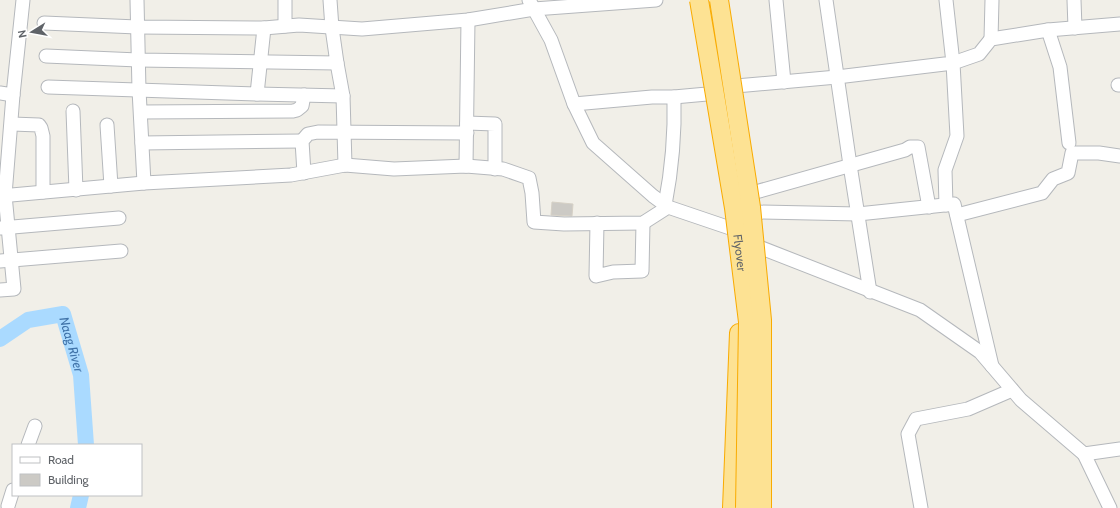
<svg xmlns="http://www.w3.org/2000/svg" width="1120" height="508" font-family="Cabin,sans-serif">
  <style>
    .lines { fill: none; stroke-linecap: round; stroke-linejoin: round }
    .river { stroke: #aadaff; stroke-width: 16 }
    .building { fill: #cccac5; stroke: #d6d1c6 }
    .minor-casing { stroke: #b5b8bc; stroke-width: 15 }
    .highway-casing { stroke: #f9ab00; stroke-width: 20 }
    .minor { stroke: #fff; stroke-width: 13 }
    .highway { stroke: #fde293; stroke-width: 18 }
    .highway-bridge-casing { stroke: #f9ab00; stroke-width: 20; stroke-linecap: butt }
    .highway-bridge { stroke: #fde293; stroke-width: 18 }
    .labels { text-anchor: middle; stroke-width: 3; stroke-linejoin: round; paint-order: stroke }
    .street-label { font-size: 12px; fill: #5f6368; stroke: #fff }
    .water-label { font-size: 13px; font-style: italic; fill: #4174aa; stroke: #fff }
  </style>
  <rect width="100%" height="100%" fill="#f1efe8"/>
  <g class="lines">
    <g class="river">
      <path id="s1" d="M0,339L28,320L63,314L81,375L86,445"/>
      <path d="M78,508L81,495"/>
    </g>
  </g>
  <path class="building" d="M552,202L573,204L572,216L551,215Z"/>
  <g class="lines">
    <g class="minor-casing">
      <g id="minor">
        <path d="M137,0L139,90L144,183"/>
        <path d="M285,0V26"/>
        <path d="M529,0L551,40L574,104L593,143L653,196L668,207L730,228L756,212L858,214L954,204L992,366"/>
        <path d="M776,0L784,82"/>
        <path d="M826,0L850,165L870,292"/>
        <path d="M1074,0L1075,28"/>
        <path d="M44,23L137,27L264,28L299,25L362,29L468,20L534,9L656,0"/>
        <path d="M1048,30L1060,67L1069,143"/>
        <path d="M991,39L992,0"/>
        <path d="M46,56L138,60L337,63L332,28L330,0"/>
        <path d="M337,63L343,96L345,165"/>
        <path d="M1118,85H1120"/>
        <path d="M736,86L837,77L953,63L946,0"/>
        <path d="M48,87L257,94L264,28"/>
        <path d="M0,93L13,95L23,0"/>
        <path d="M257,94L343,96"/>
        <path d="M574,104L652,97H674L707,94"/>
        <path d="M73,111L76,190"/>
        <path d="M141,112L293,111L297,110L302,106L304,95"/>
        <path d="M467,123L495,124V169"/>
        <path d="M12,124L39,125L41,128L43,136V192"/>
        <path d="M107,125L111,186"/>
        <path d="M142,143L302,141"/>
        <path d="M466,166L468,20"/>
        <path d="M304,173L302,141L308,134L318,132L467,133"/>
        <path d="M752,193L905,150L910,147H918L929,207"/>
        <path d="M0,196L144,183L291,175L345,165L394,169L466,166L503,169L529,178L532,193L534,222L564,224L643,223L668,207"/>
        <path d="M665,205C672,169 675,133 674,97"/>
        <path d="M946,205L945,170L957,136L953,63L979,54L991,39L1048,30L1120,24"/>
        <path d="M957,215L1042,193L1053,179L1068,173L1072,153H1099L1120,156"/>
        <path d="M597,223L596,276L613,272L642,271L643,223"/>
        <path d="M1,228L119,218"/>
        <path d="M759,247L920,310L980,352L1021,400L1084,454L1120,449"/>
        <path d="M0,261L121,251"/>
        <path d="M0,290L14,289L5,195L13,95"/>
        <path d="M28,445L35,426"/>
        <path d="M1084,454L1110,508"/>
        <path d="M8,506L13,490"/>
        <path d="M921,508L908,434L916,419L968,409L1012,390"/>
      </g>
    </g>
    <g class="highway-casing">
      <path id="highway" d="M732,508L739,333"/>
    </g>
    <use href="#minor" class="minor"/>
    <use href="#highway" class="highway"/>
    <g class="highway-bridge-casing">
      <g id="highway-bridge">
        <path id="s2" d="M699,0L734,208L748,322L745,508"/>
        <path d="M719,0L751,207L762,320V508"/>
      </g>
    </g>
    <use href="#highway-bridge" class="highway-bridge"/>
  </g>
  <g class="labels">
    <g class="street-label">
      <text dy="4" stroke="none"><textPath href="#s2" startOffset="256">Flyover</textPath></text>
    </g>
    <g class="water-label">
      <text dy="5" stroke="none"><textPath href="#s1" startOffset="101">Naag River</textPath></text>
    </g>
  </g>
  <rect x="12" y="444" width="130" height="52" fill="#ffffff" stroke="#bfc1c3"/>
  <rect x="20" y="457" width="20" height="6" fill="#ffffff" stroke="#bfc1c3"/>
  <text x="48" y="464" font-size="12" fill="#5f6368">Road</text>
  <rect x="20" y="474" width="20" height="12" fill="#cccac5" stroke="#bfc1c3"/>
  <text x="48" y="484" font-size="12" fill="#5f6368">Building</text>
  <g transform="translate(32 32) rotate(259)" stroke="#ffffff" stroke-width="3" paint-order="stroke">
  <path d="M0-3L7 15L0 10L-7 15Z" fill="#5f6368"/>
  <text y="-6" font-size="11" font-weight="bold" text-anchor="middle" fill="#5f6368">N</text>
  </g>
</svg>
